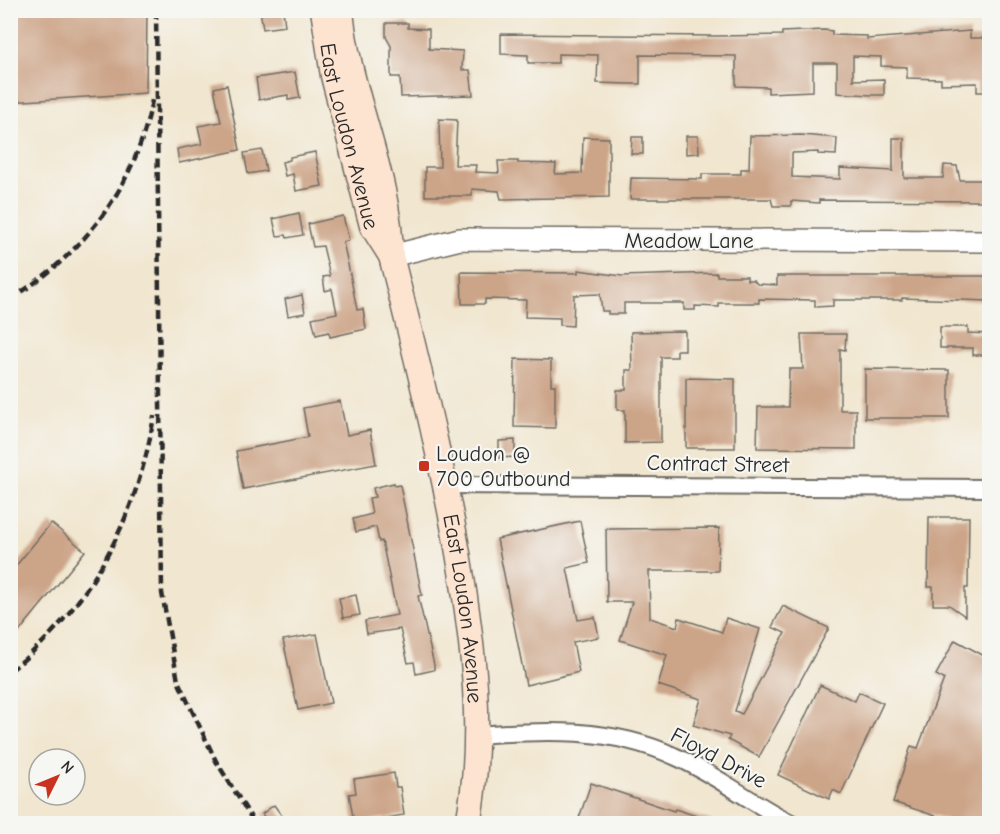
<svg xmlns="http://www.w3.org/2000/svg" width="1000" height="834" font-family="'Comic Neue',sans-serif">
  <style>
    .building { fill: #cca488 }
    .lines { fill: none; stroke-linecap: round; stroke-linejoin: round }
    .minor-casing { stroke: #706c64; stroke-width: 20 }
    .tertiary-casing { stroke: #706c64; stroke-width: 24 }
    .secondary-casing { stroke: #706c64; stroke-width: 27 }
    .minor { stroke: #fff; stroke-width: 16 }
    .tertiary { stroke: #fff; stroke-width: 21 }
    .secondary { stroke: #fde4d1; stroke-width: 24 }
    .rail { stroke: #2b2b2b; stroke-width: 4.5; stroke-dasharray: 9 4.5; stroke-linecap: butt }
    .poi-dot { fill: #c8321e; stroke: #f6f6f2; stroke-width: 2 }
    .labels { text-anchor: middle; stroke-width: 4.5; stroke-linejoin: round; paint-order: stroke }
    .street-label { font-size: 22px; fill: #2b2b2b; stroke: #f6f6f2 }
    .poi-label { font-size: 22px; fill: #2b2b2b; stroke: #f6f6f2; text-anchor: start }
  </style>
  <rect width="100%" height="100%" fill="#f6f6f2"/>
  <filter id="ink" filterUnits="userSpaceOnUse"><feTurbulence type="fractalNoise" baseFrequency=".0167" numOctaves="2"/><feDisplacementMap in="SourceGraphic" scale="12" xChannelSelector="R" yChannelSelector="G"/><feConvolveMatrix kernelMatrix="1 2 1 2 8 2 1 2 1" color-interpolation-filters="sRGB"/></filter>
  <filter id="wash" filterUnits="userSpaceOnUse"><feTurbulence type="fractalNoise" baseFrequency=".008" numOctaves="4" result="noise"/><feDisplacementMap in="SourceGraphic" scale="24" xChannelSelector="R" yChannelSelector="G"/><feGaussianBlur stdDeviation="1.35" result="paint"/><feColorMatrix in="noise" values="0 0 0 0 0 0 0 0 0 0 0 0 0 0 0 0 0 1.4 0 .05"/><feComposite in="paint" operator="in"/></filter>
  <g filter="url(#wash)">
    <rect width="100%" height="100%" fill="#f1e6cf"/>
    <g id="blocks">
      <g class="building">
        <path d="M10,10H147L146,93L10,102Z"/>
        <path d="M260,10H283L285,26L263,29Z"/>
        <path d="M386,23H408V28L429,29V49L463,51L462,70H470L473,95L401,97L400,77H391V46L386,37Z"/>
        <path d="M824,30L832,31V35L867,36V39L970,31V38H990L989,92H977V83L941,84V79L907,78V67L881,66V57L853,56V80L884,79V95H872L837,93V63H813V91L768,93V87L736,86V56L640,55V84H628L597,83L598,55L558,54V63H528V55L501,54V34L715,36L782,35V32Z"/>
        <path d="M295,72L300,98L288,100V95L259,100L256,78Z"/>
        <path d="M227,85L240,150L179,163L177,149L202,144L198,126L221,122L214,88Z"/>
        <path d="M439,119L457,120L455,165H476L475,172L499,173L498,161H518V163L556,164L555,174L582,173L583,137L609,138V197L501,199L499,191L472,189V196H425V167H440Z"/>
        <path d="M801,135L837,138L836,155L818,154V152L792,153V177L840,179V168L893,171V138H904V178H943L944,165L957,166L960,180H990V201L819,200V203L791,201V206H773L771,199H630L631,178L702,179V174H741V169H749L750,136Z"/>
        <path d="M686,136H698L699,153L686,154Z"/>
        <path d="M632,137H643V154H631Z"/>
        <path d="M262,150L266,171L248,174L244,153Z"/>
        <path d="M315,152L322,186L296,191L293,174L285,176L282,162L290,160V157Z"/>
        <path d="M299,213L303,235L287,238L286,235L277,236L273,219Z"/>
        <path d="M343,216L349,240L343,242L349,269L357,310L363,309L366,329L330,337L329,332L316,335L312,318L337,313L332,289L325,291L323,277L330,276L323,246L313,247L308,224Z"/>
        <path d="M578,270L622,276L717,273V276H747V280H754L757,284L777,285V276H990V301L902,298V300H833V306L815,307V300L759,299V303H719V307L695,306V310H684V303H624V314H608V311H602L600,294L574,295L573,326L560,325V318L525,317L526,300L485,299V304H462L461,272L578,273Z"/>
        <path d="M302,295L305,313L288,316L285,299Z"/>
        <path d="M940,327H968V333L990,334V355H973V348H940Z"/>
        <path d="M685,331V350H677V357H661V442L625,443V410H617V390H626V370H632L631,332Z"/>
        <path d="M801,334H846L845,350L840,349V410H856V449L757,448L758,407H788L789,369H803Z"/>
        <path d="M515,359L551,360V385H555V428L514,427Z"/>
        <path d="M865,369L949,370V418H865Z"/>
        <path d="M686,378L735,379V448H686Z"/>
        <path d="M340,401L347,435L370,430L376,464L243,489L236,451L308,437L303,408Z"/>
        <path d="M515,440V457L499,458V441Z"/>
        <path d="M394,483L395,486L400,485L422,595L418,596L434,665V670L416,674L414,662L408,663L400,629L367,634L365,621L397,615L382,541L379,542L376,527L356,532L353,519L372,514L369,498L375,497L373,488Z"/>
        <path d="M929,517H969L968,588H965V616L949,605H933V587H928Z"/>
        <path d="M580,521L589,563L567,568L578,620L595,617L599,637L573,642L579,672L526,685L497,539Z"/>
        <path d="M51,523L85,551L18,633L10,627V573Z"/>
        <path d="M719,528L718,571H649L650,618L677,627L679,618L722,632L726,618L760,629L735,711L742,714L785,633L772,627L783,606L829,628L759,757L728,740L730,736L693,725L701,699L658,685L667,655L620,640L632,602H607L606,529Z"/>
        <path d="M356,595L360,615L343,618L339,598Z"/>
        <path d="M317,634L331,703L298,710L283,640Z"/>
        <path d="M955,640L990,659V824H960L893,802L911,746L918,748L944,679L936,675Z"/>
        <path d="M820,685L855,701L859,692L883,703L841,794L833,790L829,799L778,775Z"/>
        <path d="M394,773L396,787H400L404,815L354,823L349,794L356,793L354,779Z"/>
        <path d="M591,783L674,811L675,809L712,821V824H577Z"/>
        <path d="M274,805L288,824H270L262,814Z"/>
      </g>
    </g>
  </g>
  <g filter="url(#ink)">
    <use href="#blocks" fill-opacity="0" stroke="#706c64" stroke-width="1.5"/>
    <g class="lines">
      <g class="minor-casing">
        <g id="minor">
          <path d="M446,485L990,488"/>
          <path d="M477,735C544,730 611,727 674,756C716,774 752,804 793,824"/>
        </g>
      </g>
      <g class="tertiary-casing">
        <path id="tertiary" d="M391,256L460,239L990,241"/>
      </g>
      <g class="secondary-casing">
        <g id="secondary">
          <path id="s1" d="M323,10L333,76L372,226L391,256"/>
          <path id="s2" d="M341,10C348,94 390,172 391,256C416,354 440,452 458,553C473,642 485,733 468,824"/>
        </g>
      </g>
      <use href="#minor" class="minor"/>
      <use href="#tertiary" class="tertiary"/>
      <use href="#secondary" class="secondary"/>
      <g class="rail">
        <path d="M156,10L162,593L178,681L216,761L255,824"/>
        <path d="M10,299C84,255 137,184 152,100"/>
        <path d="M10,671C91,608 138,515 154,416"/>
      </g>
    </g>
  </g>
  <rect class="poi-dot" x="418" y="460" width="12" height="12" rx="3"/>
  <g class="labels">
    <g class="street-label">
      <text dy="8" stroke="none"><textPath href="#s1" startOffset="129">East Loudon Avenue</textPath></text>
      <text x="689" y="248">Meadow Lane</text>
      <text transform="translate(718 463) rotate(1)" y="8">Contract Street</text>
      <text dy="8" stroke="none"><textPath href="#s2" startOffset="612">East Loudon Avenue</textPath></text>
      <text transform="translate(719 757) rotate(28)" y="8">Floyd Drive</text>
    </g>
    <g class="poi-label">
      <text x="436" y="461">Loudon @<tspan x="436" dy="25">700 Outbound</tspan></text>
    </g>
  </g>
  <rect width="1000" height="834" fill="none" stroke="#f6f6f2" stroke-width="36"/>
  <g transform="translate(57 777) rotate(47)"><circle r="28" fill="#f6f6f2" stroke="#a5a5a2" stroke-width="1.5"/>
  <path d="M0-4.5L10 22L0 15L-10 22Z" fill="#c8321e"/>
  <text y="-9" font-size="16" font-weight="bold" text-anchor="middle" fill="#2b2b2b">N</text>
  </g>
</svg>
